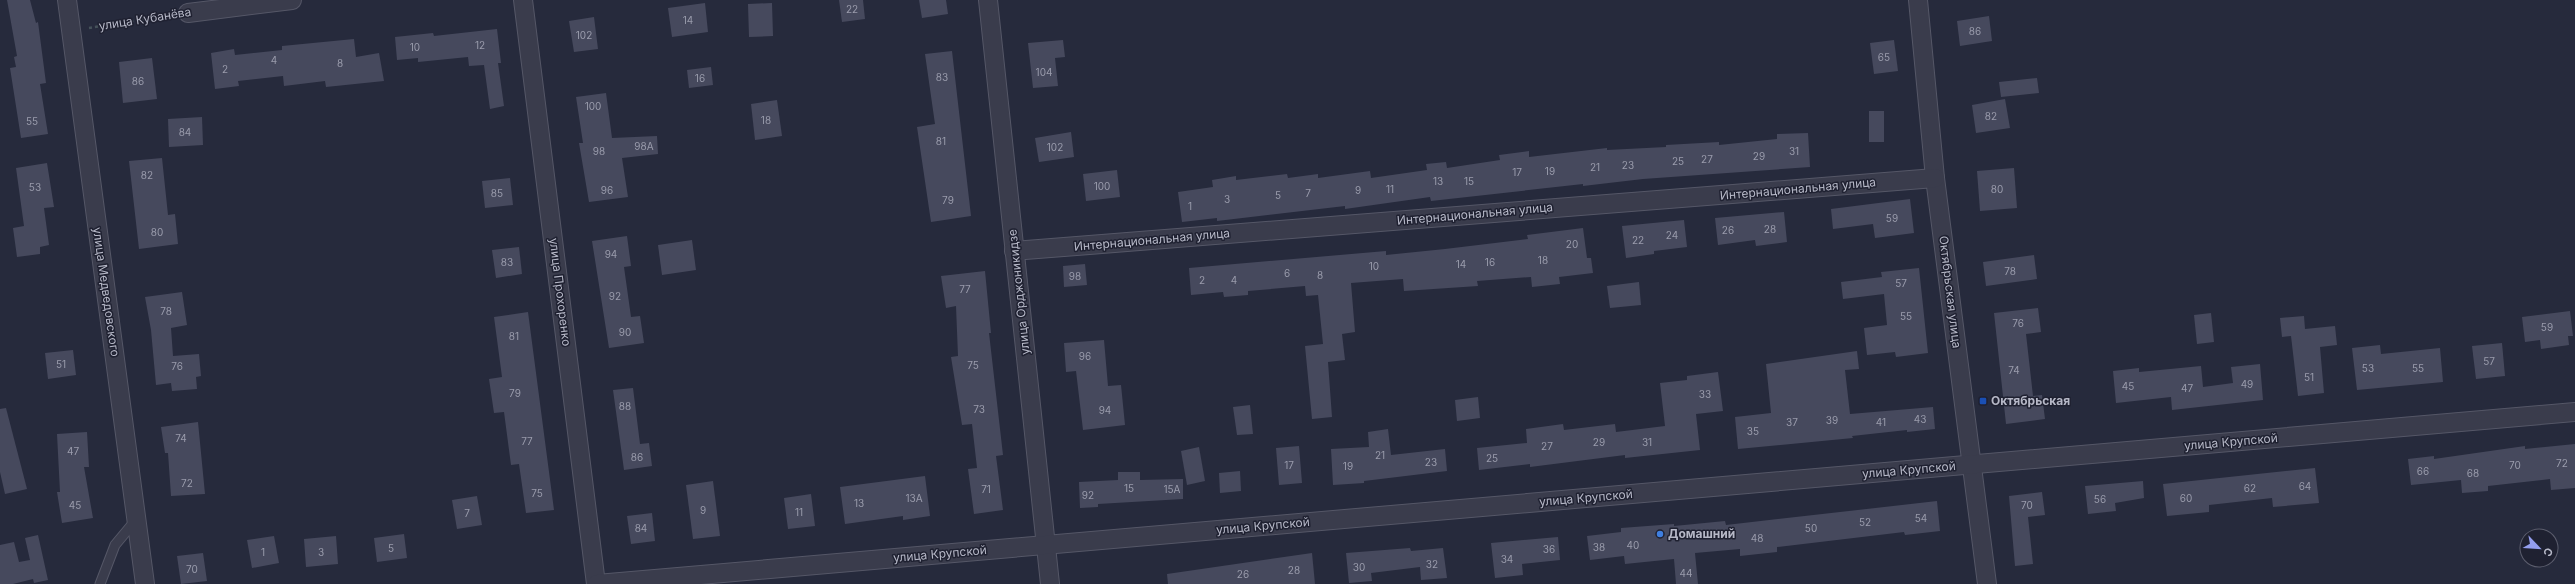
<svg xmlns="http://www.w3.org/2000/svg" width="2575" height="584" font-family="Inter,sans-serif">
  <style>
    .building { fill: #46495d }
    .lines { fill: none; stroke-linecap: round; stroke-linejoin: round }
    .lane-casing { stroke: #555767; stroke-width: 11 }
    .street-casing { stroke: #555767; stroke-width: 20 }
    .path { stroke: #46525a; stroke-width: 2.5; stroke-dasharray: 3 3; stroke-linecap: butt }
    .lane { stroke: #3a3c4c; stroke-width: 9 }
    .street { stroke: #3a3c4c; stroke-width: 18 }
    .transit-dot { fill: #1a4fb4; stroke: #1f2131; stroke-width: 1.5 }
    .shop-dot { fill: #3f7fe0; stroke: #1f2131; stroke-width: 1.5 }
    .labels { text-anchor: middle; stroke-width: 3; stroke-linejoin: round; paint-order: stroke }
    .number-label { font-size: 10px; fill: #9a9cac }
    .street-label { font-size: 12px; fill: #b6b8c7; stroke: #1f2131 }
    .poi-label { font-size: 12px; font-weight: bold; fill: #b6b8c7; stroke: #1f2131; text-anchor: start }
  </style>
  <rect width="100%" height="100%" fill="#262a3c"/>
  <g class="building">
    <path d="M7,0H30L36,23L38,22L46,83L40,84L48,134L21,138L10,68L16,67L14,57L17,56Z"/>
    <path d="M839,0H863L865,19L842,22Z"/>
    <path d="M919,0H946L948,14L922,18Z"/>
    <path d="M705,3L708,32L672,37L668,8Z"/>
    <path d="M772,3L773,36L749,37L748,4Z"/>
    <path d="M1989,16L1992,41L1960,46L1957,21Z"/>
    <path d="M594,17L598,49L574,52L569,21Z"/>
    <path d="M497,29L501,63H498L504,106L490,109L484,65L469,66L468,57L418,62V58L397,60L395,37L433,33L434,36Z"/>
    <path d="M354,39L356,57L379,53L384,81L326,87L325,81L284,86L283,76L238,81L239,86L215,89L211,53L234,49L235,55L282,50V46Z"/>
    <path d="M1063,40L1065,57L1055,58L1058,86L1033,88L1028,43Z"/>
    <path d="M1894,40L1898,71L1874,74L1870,43Z"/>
    <path d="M952,51L971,216L931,222L917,127L935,124L925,54Z"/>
    <path d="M152,58L157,99L123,103L119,62Z"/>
    <path d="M711,67L713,85L689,88L687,70Z"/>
    <path d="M2037,78L2039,93L2001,97L1999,82Z"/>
    <path d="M606,93L612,138L657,136L658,154L622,158L628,197L589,202L579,143H583L576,97Z"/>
    <path d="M2005,99L2010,128L1976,133L1972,105Z"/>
    <path d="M777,100L782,136L755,140L751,104Z"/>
    <rect x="1869" y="111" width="15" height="31"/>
    <path d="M202,117L203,145L169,147L168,119Z"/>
    <path d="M1071,132L1074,157L1039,162L1035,138Z"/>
    <path d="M1808,133L1810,167L1643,179L1583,186V184L1431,201L1430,197L1345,209V206L1217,221V218L1182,222L1178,192L1213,187L1212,180L1236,176V180L1287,174L1288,178L1318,174V178L1370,171L1371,178L1427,170L1426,164L1446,162L1447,168L1500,160L1499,155L1529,151V157L1607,148V150L1666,147V145L1719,142V145L1777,139V134Z"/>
    <path d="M162,158L168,215L175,214L178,244L139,249L129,161Z"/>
    <path d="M47,163L54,207L44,208L49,245L40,247V254L17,257L13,228L24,226L16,168Z"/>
    <path d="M2014,168L2017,208L1980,211L1977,171Z"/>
    <path d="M1117,170L1120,197L1086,201L1083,174Z"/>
    <path d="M510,178L513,205L485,208L482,181Z"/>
    <path d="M1910,199L1914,233L1875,238L1873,224L1833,229L1831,209Z"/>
    <path d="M1784,212L1787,242L1756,246L1755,240L1718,245L1715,218Z"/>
    <path d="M1684,220L1687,247L1654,251V254L1626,258L1622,226Z"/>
    <path d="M1583,228L1587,258H1591L1593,273L1559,277L1560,284L1532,287L1531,277L1477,281L1478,286L1404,291L1403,279L1351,283L1355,332L1342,334L1345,360L1328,362L1332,417L1312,419L1305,346L1323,344L1318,295L1306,296L1305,286L1248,291V295L1224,297L1223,292L1191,295L1189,268L1386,251V255L1445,249L1528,239L1527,235Z"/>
    <path d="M627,236L631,266L624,267L631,317L640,316L644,343L609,348L592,241Z"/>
    <path d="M692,240L696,270L662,275L658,245Z"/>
    <path d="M519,247L522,274L496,278L492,250Z"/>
    <path d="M2034,255L2037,279L1986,286L1983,262Z"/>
    <path d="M1085,264L1087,285L1064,287L1063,266Z"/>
    <path d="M1919,268L1928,353L1896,357L1895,352L1867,355L1864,328L1887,325L1884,294L1843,299L1841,282L1882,277L1881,272Z"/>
    <path d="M985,271L991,333H989L1003,455L996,456L1003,510L974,514L968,469L977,468L972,424L962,425L951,357L958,356L956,306L946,308L941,276Z"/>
    <path d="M1639,282L1641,305L1610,308L1607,286Z"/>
    <path d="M182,292L187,325L171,328L173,356L199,354L201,376L196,377L197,389L172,391L171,383L156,385L151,330L145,297Z"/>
    <path d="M2038,308L2041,332L2026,334L2033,396L2042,395L2045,419L2006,424L1994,313Z"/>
    <path d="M2570,311L2573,336H2568L2569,345L2541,349L2540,340L2525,342L2522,317Z"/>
    <path d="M528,312L554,510L526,513L519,464L511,465L504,412L494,413L489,379L502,377L494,317Z"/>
    <path d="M2211,313L2214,342L2197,344L2194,315Z"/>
    <path d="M2304,316L2305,329L2335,326L2337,345L2320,347L2324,393L2298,396L2291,336L2282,337L2280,318Z"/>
    <path d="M1104,340L1108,386L1121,385L1125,425L1083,430L1076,371L1066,372L1064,343Z"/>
    <path d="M2502,343L2505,376L2476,379L2472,346Z"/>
    <path d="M2380,345L2381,354L2440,348L2443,382L2357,390L2352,348Z"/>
    <path d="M73,350L76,375L48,379L45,353Z"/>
    <path d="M1857,351L1859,369L1845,370L1850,414L1933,407L1935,429L1907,432V430L1852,436L1853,438L1738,449L1735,417L1771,413L1766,364Z"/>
    <path d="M2260,364L2263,400L2172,410L2171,397L2116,403L2113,371L2139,368V372L2201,366L2203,387L2233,383L2231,367Z"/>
    <path d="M1718,372L1723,411L1696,414L1700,450L1625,458V455L1530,467V464L1479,470L1477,448L1527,443L1526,429L1563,424L1564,430L1615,424L1616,432L1665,426L1660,383L1687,380V376Z"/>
    <path d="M633,388L640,444L649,443L652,466L624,470L613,390Z"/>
    <path d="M1478,397L1480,418L1457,421L1455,400Z"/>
    <path d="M1250,405L1253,434L1237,435L1233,407Z"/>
    <path d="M6,408L27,489L5,494L0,472V409Z"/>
    <path d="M198,422L205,494L171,496L168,453H165L161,427Z"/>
    <path d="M1388,429L1391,455L1445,449L1447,471L1364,481V483L1333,485L1331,449L1369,447L1368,432Z"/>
    <path d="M87,432L89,467H84L93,518L62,523L57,492H60L57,434Z"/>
    <path d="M2575,444V488L2551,490L2550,479L2488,486V491L2462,493L2461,480L2411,485L2408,459L2434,456V459L2525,446V449Z"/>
    <path d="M1299,446L1302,483L1279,485L1276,448Z"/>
    <path d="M1199,447L1205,481L1187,485L1181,451Z"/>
    <path d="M2315,468L2319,503L2273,507L2272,498L2209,505V512L2167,516L2163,484Z"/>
    <path d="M1240,471L1241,491L1220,493L1219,473Z"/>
    <path d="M1118,472H1140V480L1183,479V499L1098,504V507L1080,508L1079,482L1118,480Z"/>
    <path d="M925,476L930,516L903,520V516L845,524L840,487Z"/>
    <path d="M713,481L720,536L693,539L686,485Z"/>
    <path d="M2143,481L2144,498L2115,503L2116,511L2088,514L2085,486Z"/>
    <path d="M2042,492L2045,515L2028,517L2033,564L2015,566L2009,496Z"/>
    <path d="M811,494L815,526L788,529L784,498Z"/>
    <path d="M477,496L482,525L457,529L452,500Z"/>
    <path d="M1937,501L1940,531L1905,535L1904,532L1777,547V552L1740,556V549L1695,553L1698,584H1676L1674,559L1625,564L1624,556L1590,560L1587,536L1621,532V528L1674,524V526L1725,521L1726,525Z"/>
    <path d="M652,513L655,541L631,544L627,516Z"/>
    <path d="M404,534L407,558L377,562L374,538Z"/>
    <path d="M38,535L48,580L34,583L33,579L13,584H0V545L14,542L19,562L30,560L25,538Z"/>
    <path d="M274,536L279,563L252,568L247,540Z"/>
    <path d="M336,536L338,564L306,567L304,539Z"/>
    <path d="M1558,537L1560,560L1522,564L1523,575L1495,578L1491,543Z"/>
    <path d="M1410,548L1411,551L1443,548L1447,578L1421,580L1420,567L1371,573L1372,581L1349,583L1346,553Z"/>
    <path d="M203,553L207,581L181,584L177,556Z"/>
    <path d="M1312,553L1315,584H1168L1167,574Z"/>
  </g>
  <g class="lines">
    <g class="lane-casing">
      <path id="lane" d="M100,584L115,545L135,521"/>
    </g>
    <g class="street-casing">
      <g id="street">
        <path d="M67,0L145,584"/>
        <path d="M523,0L596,584"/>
        <path d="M988,0L1050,584"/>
        <path d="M1918,0L1935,178L1987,584"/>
        <path d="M188,13L292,0"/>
        <path d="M1014,251L1935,178"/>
        <path d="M597,584L2575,412"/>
      </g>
    </g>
    <path class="path" d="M89,28L171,15"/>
    <use href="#lane" class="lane"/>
    <use href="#street" class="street"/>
  </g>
  <rect class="transit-dot" x="1979" y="397" width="8" height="8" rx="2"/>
  <circle class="shop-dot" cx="1660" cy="534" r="4"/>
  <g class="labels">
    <g class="number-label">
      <text x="852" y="13">22</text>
      <text x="688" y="24">14</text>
      <text x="1975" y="35">86</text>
      <text x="584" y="39">102</text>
      <text x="480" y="49">12</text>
      <text x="415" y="51">10</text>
      <text x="1884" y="61">65</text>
      <text x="274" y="64">4</text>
      <text x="340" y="67">8</text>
      <text x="225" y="73">2</text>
      <text x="1044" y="76">104</text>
      <text x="942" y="81">83</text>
      <text x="700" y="82">16</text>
      <text x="138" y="85">86</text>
      <text x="593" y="110">100</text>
      <text x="1991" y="120">82</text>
      <text x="766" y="124">18</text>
      <text x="32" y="125">55</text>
      <text x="185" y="136">84</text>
      <text x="941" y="145">81</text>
      <text x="644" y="150">98А</text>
      <text x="1055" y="151">102</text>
      <text x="599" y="155">98</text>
      <text x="1794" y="155">31</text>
      <text x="1759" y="160">29</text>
      <text x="1707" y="163">27</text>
      <text x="1678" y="165">25</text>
      <text x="1628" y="169">23</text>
      <text x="1595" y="171">21</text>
      <text x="1550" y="175">19</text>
      <text x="1517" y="176">17</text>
      <text x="147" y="179">82</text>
      <text x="1438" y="185">13</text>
      <text x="1469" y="185">15</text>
      <text x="1102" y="190">100</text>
      <text x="35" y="191">53</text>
      <text x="1390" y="193">11</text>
      <text x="1997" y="193">80</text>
      <text x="607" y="194">96</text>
      <text x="1358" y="194">9</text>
      <text x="497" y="197">85</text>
      <text x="1308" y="197">7</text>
      <text x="1278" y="199">5</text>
      <text x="1227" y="203">3</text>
      <text x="948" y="204">79</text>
      <text x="1190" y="210">1</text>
      <text x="1892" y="222">59</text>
      <text x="1770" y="233">28</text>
      <text x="1728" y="234">26</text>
      <text x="157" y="236">80</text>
      <text x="1672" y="239">24</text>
      <text x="1638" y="244">22</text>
      <text x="1572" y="248">20</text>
      <text x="611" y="258">94</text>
      <text x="1543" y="264">18</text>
      <text x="507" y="266">83</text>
      <text x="1490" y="266">16</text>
      <text x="1461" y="268">14</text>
      <text x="1374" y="270">10</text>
      <text x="2010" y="275">78</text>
      <text x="1287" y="277">6</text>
      <text x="1320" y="279">8</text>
      <text x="1075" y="280">98</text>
      <text x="1202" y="284">2</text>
      <text x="1234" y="284">4</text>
      <text x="1901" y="287">57</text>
      <text x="965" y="293">77</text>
      <text x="615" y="300">92</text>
      <text x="166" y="315">78</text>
      <text x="1906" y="320">55</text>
      <text x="2018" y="327">76</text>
      <text x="2547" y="331">59</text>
      <text x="625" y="336">90</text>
      <text x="514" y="340">81</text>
      <text x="1085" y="360">96</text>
      <text x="2489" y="365">57</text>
      <text x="61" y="368">51</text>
      <text x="973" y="369">75</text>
      <text x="177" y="370">76</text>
      <text x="2368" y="372">53</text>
      <text x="2418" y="372">55</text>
      <text x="2014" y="374">74</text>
      <text x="2309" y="381">51</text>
      <text x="2247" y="388">49</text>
      <text x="2128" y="390">45</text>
      <text x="2187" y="392">47</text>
      <text x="515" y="397">79</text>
      <text x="1705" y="398">33</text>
      <text x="625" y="410">88</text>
      <text x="979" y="413">73</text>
      <text x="1105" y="414">94</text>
      <text x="1920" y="423">43</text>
      <text x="1832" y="424">39</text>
      <text x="1792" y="426">37</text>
      <text x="1881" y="426">41</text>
      <text x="1753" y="435">35</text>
      <text x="181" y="442">74</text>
      <text x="527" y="445">77</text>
      <text x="1599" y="446">29</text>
      <text x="1647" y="446">31</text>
      <text x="1547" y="450">27</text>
      <text x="73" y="455">47</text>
      <text x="1380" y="459">21</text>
      <text x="637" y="461">86</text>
      <text x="1492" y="462">25</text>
      <text x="1431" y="466">23</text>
      <text x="2562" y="467">72</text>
      <text x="1289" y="469">17</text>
      <text x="2515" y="469">70</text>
      <text x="1348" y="470">19</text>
      <text x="2423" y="475">66</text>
      <text x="2473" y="477">68</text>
      <text x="187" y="487">72</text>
      <text x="2305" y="490">64</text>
      <text x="1129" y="492">15</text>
      <text x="2250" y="492">62</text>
      <text x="986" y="493">71</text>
      <text x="1172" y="493">15А</text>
      <text x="537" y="497">75</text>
      <text x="1088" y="499">92</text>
      <text x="914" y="502">13А</text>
      <text x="2186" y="502">60</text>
      <text x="2100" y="503">56</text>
      <text x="859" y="507">13</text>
      <text x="75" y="509">45</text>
      <text x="2027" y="509">70</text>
      <text x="703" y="514">9</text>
      <text x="799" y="516">11</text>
      <text x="467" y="517">7</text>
      <text x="1921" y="522">54</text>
      <text x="1865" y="526">52</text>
      <text x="641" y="532">84</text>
      <text x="1811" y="532">50</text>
      <text x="1757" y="542">48</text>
      <text x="1633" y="549">40</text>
      <text x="1599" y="551">38</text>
      <text x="391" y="552">5</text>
      <text x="1549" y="553">36</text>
      <text x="263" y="556">1</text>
      <text x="321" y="556">3</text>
      <text x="1507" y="563">34</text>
      <text x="1432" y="568">32</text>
      <text x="1359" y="571">30</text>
      <text x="192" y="573">70</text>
      <text x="1294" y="574">28</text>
      <text x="1686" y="577">44</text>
      <text x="1243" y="578">26</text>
    </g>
    <g class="street-label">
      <text transform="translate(145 19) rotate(-9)" y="4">улица Кубанёва</text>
      <text transform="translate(1798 189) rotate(-5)" y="4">Интернациональная улица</text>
      <text transform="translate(1475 214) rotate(-5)" y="4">Интернациональная улица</text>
      <text transform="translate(1152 240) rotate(-5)" y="4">Интернациональная улица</text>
      <text transform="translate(106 292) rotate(82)" y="4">улица Медведовского</text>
      <text transform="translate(560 292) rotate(83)" y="4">улица Прохоренко</text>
      <text transform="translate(1019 292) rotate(-96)" y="4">улица Орджоникидзе</text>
      <text transform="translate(1950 292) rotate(83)" y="4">Октябрьская улица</text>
      <text transform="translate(2231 442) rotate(-5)" y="4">улица Крупской</text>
      <text transform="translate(1909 470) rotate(-5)" y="4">улица Крупской</text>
      <text transform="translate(1586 498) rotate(-5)" y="4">улица Крупской</text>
      <text transform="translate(1263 526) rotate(-5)" y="4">улица Крупской</text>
      <text transform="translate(940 554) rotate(-5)" y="4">улица Крупской</text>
    </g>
    <g class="poi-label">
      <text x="1991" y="405">Октябрьская</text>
      <text x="1668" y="538">Домашний</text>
    </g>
  </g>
  <g transform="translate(2539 548) rotate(115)"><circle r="19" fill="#1f2131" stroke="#5b5d6d"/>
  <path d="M0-3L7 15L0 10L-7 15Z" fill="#949eee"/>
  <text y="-6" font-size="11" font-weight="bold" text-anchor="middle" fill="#b6b8c7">С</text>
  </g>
</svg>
